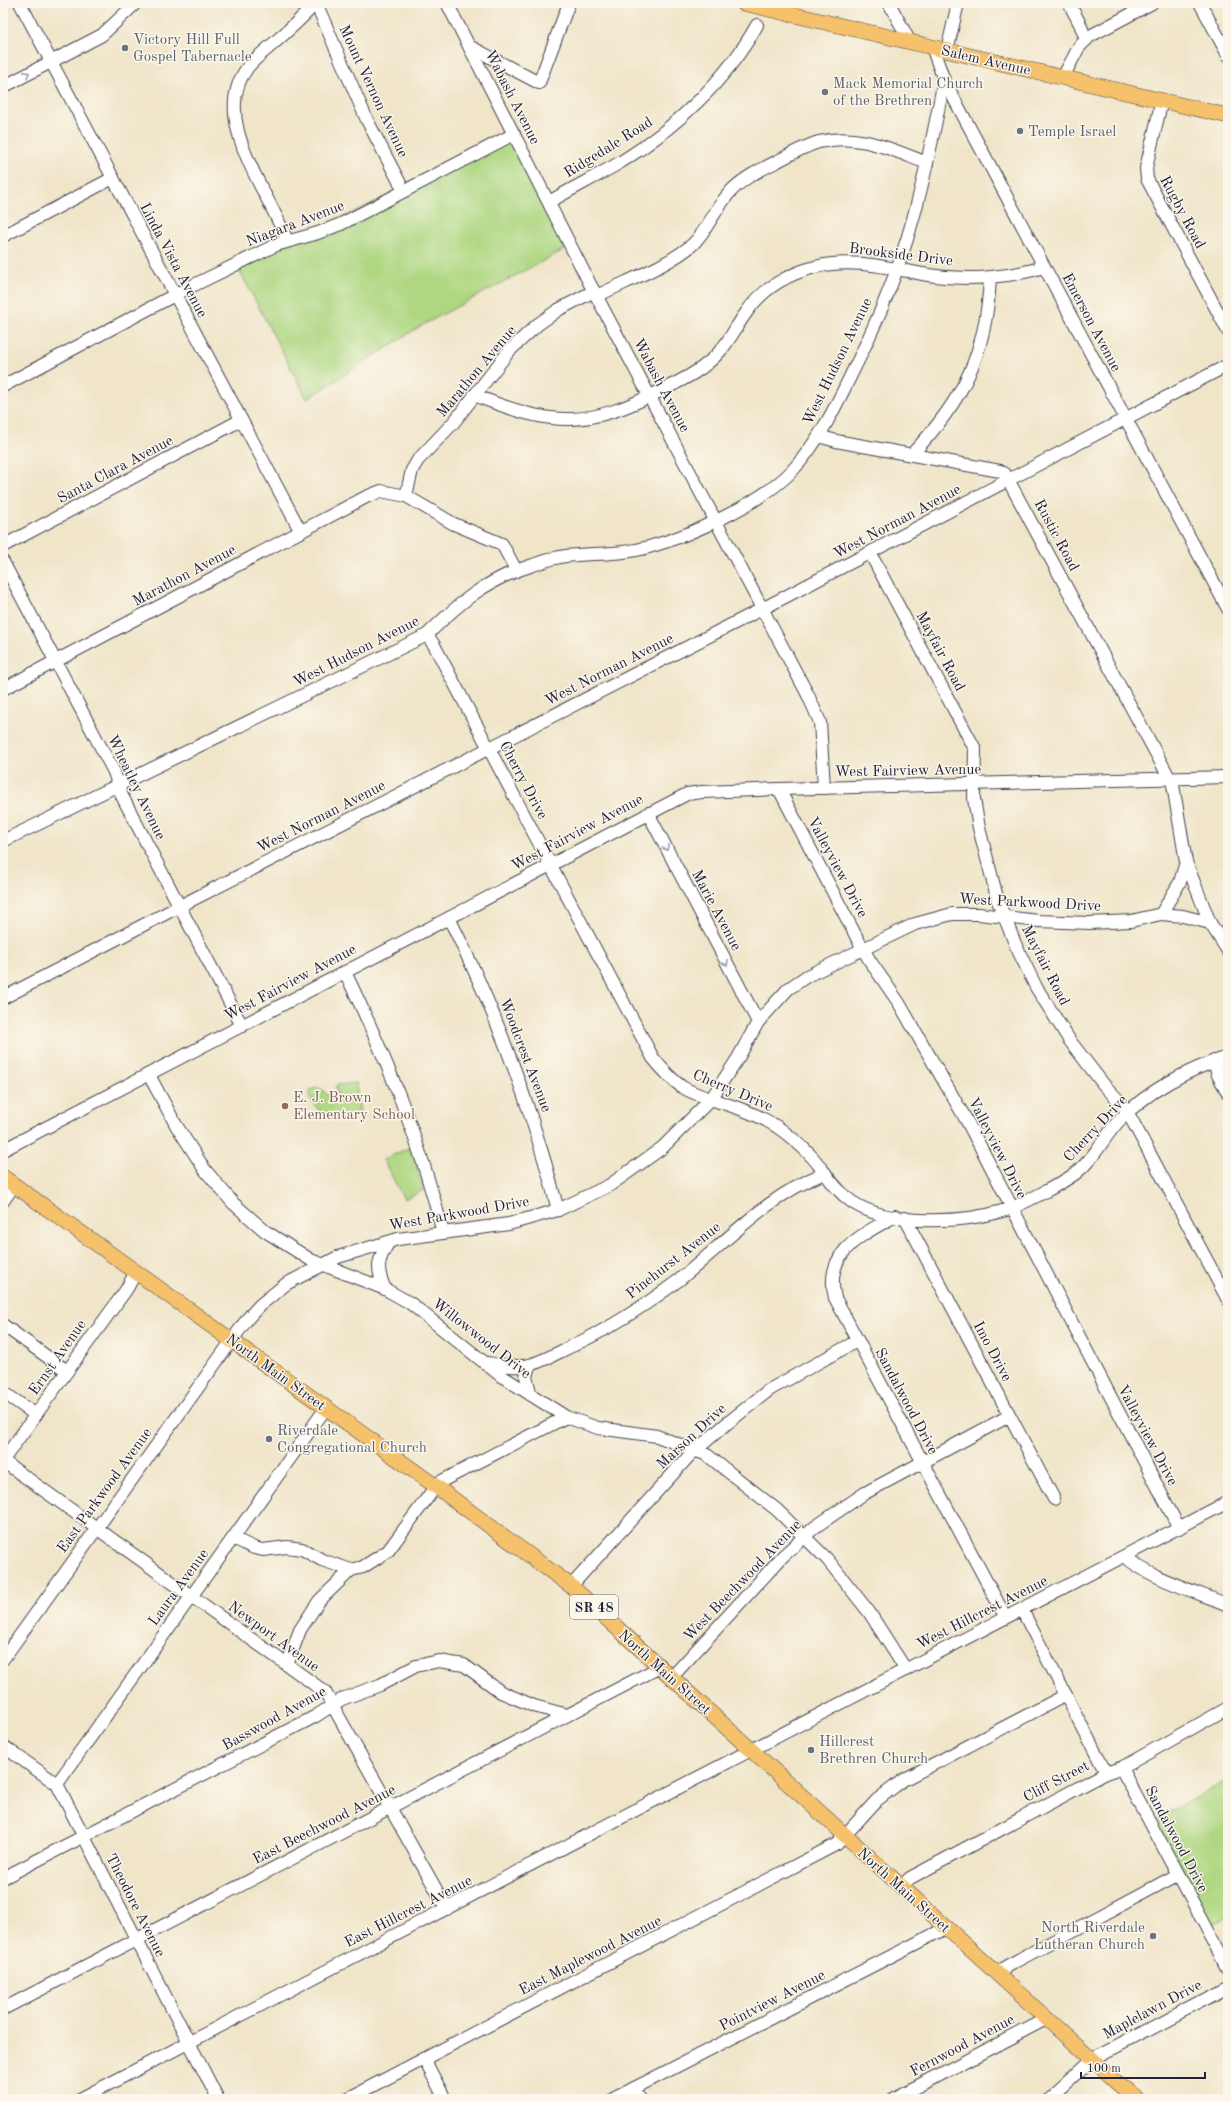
<svg xmlns="http://www.w3.org/2000/svg" width="1231" height="2102" font-family="'Old Standard TT',serif">
  <style>
    .green { fill: #afd782; stroke: #687c5e }
    .lines { fill: none; stroke-linecap: round; stroke-linejoin: round }
    .minor-casing { stroke: #413f50; stroke-width: 14 }
    .major-casing { stroke: #413f50; stroke-width: 16 }
    .minor { stroke: #fff; stroke-width: 12 }
    .major { stroke: #f5c16b; stroke-width: 15 }
    .oneway { stroke: #9c9ca7 }
    .worship-dot { fill: #6b7280; stroke: #fbf7ec; stroke-width: 1.5 }
    .education-dot { fill: #8d6e63; stroke: #fbf7ec; stroke-width: 1.5 }
    .labels { text-anchor: middle; stroke-width: 3; stroke-linejoin: round; paint-order: stroke }
    .shield { fill: #fbf7ec; stroke: #636270; stroke-width: 1 }
    .shield-label { font-size: 14px; font-weight: bold; fill: #22223b }
    .worship-label { font-size: 15px; fill: #5b616d; stroke: #fbf7ec; text-anchor: start }
    .street-label { font-size: 15px; fill: #22223b; stroke: #fbf7ec }
    .education-label { font-size: 15px; fill: #785e54; stroke: #fbf7ec; text-anchor: start }
  </style>
  <rect width="100%" height="100%" fill="#fbf7ec"/>
  <filter id="ink" filterUnits="userSpaceOnUse"><feTurbulence type="fractalNoise" baseFrequency=".025" numOctaves="2"/><feDisplacementMap in="SourceGraphic" scale="8" xChannelSelector="R" yChannelSelector="G"/><feConvolveMatrix kernelMatrix="1 2 1 2 8 2 1 2 1" color-interpolation-filters="sRGB"/></filter>
  <filter id="wash" filterUnits="userSpaceOnUse"><feTurbulence type="fractalNoise" baseFrequency=".012" numOctaves="4" result="noise"/><feDisplacementMap in="SourceGraphic" scale="16" xChannelSelector="R" yChannelSelector="G"/><feGaussianBlur stdDeviation="0.9" result="paint"/><feColorMatrix in="noise" values="0 0 0 0 0 0 0 0 0 0 0 0 0 0 0 0 0 1.4 0 .05"/><feComposite in="paint" operator="in"/></filter>
  <g filter="url(#wash)">
    <rect width="100%" height="100%" fill="#f0e5c9"/>
    <g class="green">
      <path d="M514,134L571,246L419,327L307,399L236,264L304,237Z"/>
      <path d="M356,1083L360,1113C349,1115 330,1121 321,1113C317,1109 314,1103 309,1098V1092L313,1089L319,1088L329,1096H337L336,1085Z"/>
      <path d="M410,1147L424,1190L404,1199L383,1160Z"/>
      <path d="M1228,1780V1916L1205,1927L1149,1823Z"/>
    </g>
  </g>
  <g filter="url(#ink)">
    <g class="lines">
      <g class="minor-casing">
        <g id="minor">
          <path d="M20,3L301,532"/>
          <path d="M316,3L367,120L404,191"/>
          <path d="M447,3L590,284L808,695L820,722L824,788"/>
          <path d="M889,3L910,42"/>
          <path d="M1069,3L1080,24L1086,40"/>
          <path d="M1200,3L1228,55"/>
          <path d="M469,46L539,83L569,3"/>
          <path d="M932,47L944,80L1228,609"/>
          <path d="M947,51L958,3"/>
          <path d="M1063,77L1079,47L1090,36L1152,3"/>
          <path d="M3,87L102,35L136,3"/>
          <path d="M1162,100L1146,168L1147,179L1228,331"/>
          <path d="M549,202C573,188 597,176 621,162C675,128 726,81 757,25"/>
          <path d="M3,236L113,178"/>
          <path d="M287,241C269,191 208,118 248,67C255,58 265,51 274,43C289,30 303,17 316,3"/>
          <path d="M597,296C626,281 670,265 693,244C709,228 716,206 732,190C745,177 762,169 778,161C791,154 805,146 819,142C857,132 892,150 927,163"/>
          <path d="M3,386L186,289L276,245L318,233L341,224L514,134"/>
          <path d="M474,395C554,427 587,429 664,389C685,379 706,368 721,350C731,338 737,325 746,313C762,289 788,274 815,267C853,257 892,269 928,275C966,281 1008,278 1044,267"/>
          <path d="M819,436L836,441L1000,471L1005,474L1170,779"/>
          <path d="M911,455C963,401 987,353 990,277"/>
          <path d="M406,496L412,470L418,460L454,422L509,351L537,325L558,310L594,291"/>
          <path d="M3,546L241,420"/>
          <path d="M870,553L975,749L974,799L979,828L998,901L1016,946L1036,987L1070,1041L1104,1085L1123,1105L1134,1124L1228,1300"/>
          <path d="M3,562L114,772L122,796L242,1026"/>
          <path d="M427,635L434,645L653,1058C662,1069 671,1079 682,1087C701,1098 723,1102 743,1110C759,1116 775,1124 788,1135C797,1142 806,1150 813,1158C826,1173 835,1190 852,1202C889,1227 964,1223 1006,1210C1023,1204 1061,1184 1076,1173C1093,1160 1103,1139 1117,1123C1145,1092 1188,1069 1228,1057"/>
          <path d="M3,689L366,497L381,491L406,496L454,524L502,544L516,570"/>
          <path d="M1172,779L1186,862L1210,923L1228,951"/>
          <path d="M779,789L857,938L870,961L899,1003L968,1123L1179,1528"/>
          <path d="M648,813L758,1022"/>
          <path d="M3,841L427,635C460,602 487,579 533,565C544,561 555,557 566,556C594,553 621,555 649,547C692,535 761,503 792,471C818,443 835,408 851,375C876,325 898,273 913,219C926,173 935,127 944,80"/>
          <path d="M1161,914L1180,882L1186,862"/>
          <path d="M449,918C496,1011 532,1108 558,1210"/>
          <path d="M345,972C386,1057 420,1140 443,1233"/>
          <path d="M3,998L180,906L762,609L1228,365"/>
          <path d="M1214,1061L1218,1075L1228,1093"/>
          <path d="M149,1075L176,1125L205,1170L233,1203L265,1231L311,1260L385,1289L410,1303L500,1375L566,1417L598,1428L657,1436L707,1455L777,1510L827,1559L869,1612L906,1670"/>
          <path d="M3,1150L687,794L702,792L779,789L1228,777"/>
          <path d="M3,1201L14,1185"/>
          <path d="M895,1216C862,1235 823,1252 835,1298L1006,1618"/>
          <path d="M905,1218L1054,1499"/>
          <path d="M385,1289C376,1269 377,1260 389,1242"/>
          <path d="M3,1325L67,1371"/>
          <path d="M487,1363C500,1365 516,1368 529,1365C544,1361 561,1351 576,1344C613,1327 647,1304 679,1280C726,1242 768,1195 825,1173"/>
          <path d="M529,1365L526,1377L531,1395"/>
          <path d="M3,1392L36,1415"/>
          <path d="M3,1460L126,1290L136,1272"/>
          <path d="M3,1461L325,1692L447,1909"/>
          <path d="M434,1485L566,1417"/>
          <path d="M233,1538L254,1548L263,1550L287,1547L302,1549L322,1560L351,1570"/>
          <path d="M1125,1556C1144,1576 1200,1593 1228,1605"/>
          <path d="M571,1586L690,1455L725,1425L769,1390L857,1341"/>
          <path d="M1022,1610L1106,1773"/>
          <path d="M3,1659L248,1318L260,1305L286,1284L338,1257L398,1239L509,1224L558,1210L610,1185L662,1148L711,1099L738,1058L758,1022L788,989L807,976L915,924L952,914H979L1039,921L1089,923L1131,921L1161,914L1183,916L1210,923"/>
          <path d="M287,1665L300,1630L319,1601L351,1570L363,1567L388,1551L436,1486"/>
          <path d="M671,1678L783,1556L815,1527L865,1493L1009,1416"/>
          <path d="M3,1746L57,1784L218,2099"/>
          <path d="M1121,1768L1228,1968"/>
          <path d="M57,1784L326,1408"/>
          <path d="M3,1878L316,1716L342,1699L380,1685L416,1666L439,1661L464,1665L501,1692L534,1706L567,1715"/>
          <path d="M902,1886L910,1878L1106,1773L1121,1768L1228,1708"/>
          <path d="M997,1974L1007,1966L1177,1875"/>
          <path d="M3,2009L660,1667"/>
          <path d="M424,2059L445,2099"/>
          <path d="M634,2088L640,2099"/>
          <path d="M80,2099L1228,1502"/>
          <path d="M347,2099L837,1844L877,1800L903,1780L1066,1695"/>
          <path d="M613,2099L946,1928"/>
          <path d="M893,2099L1046,2019"/>
          <path d="M1048,2099L1092,2059L1228,1987"/>
        </g>
      </g>
      <g class="major-casing">
        <g id="major">
          <path d="M743,3L1228,116"/>
          <path d="M3,1177L434,1485L571,1586L1135,2099"/>
        </g>
      </g>
      <use href="#minor" class="minor"/>
      <use href="#major" class="major"/>
    </g>
    <defs><path id="oneway-chevron" d="M-2-3.5L2.5 0L-2 3.5" fill="none" stroke-width="1.6" stroke-linecap="round" stroke-linejoin="round"/></defs>
    <g class="oneway">
      <use href="#oneway-chevron" transform="translate(27 74) rotate(-28)"/>
      <use href="#oneway-chevron" transform="translate(666 848) rotate(63)"/>
      <use href="#oneway-chevron" transform="translate(726 963) rotate(62)"/>
    </g>
  </g>
  <g class="worship-dot">
    <circle cx="125" cy="48" r="4"/>
    <circle cx="825" cy="92" r="4"/>
    <circle cx="1020" cy="131" r="4"/>
    <circle cx="269" cy="1439" r="4"/>
    <circle cx="811" cy="1750" r="4"/>
    <circle cx="1153" cy="1936" r="4"/>
  </g>
  <circle class="education-dot" cx="285" cy="1106" r="4"/>
  <g class="labels">
    <rect class="shield" x="570" y="1595" width="48" height="24" rx="3"/>
    <g class="shield-label">
      <text x="594" y="1612">SR 48</text>
    </g>
    <g class="worship-label">
      <text x="133" y="44">Victory Hill Full<tspan x="133" dy="17">Gospel Tabernacle</tspan></text>
      <text x="833" y="88">Mack Memorial Church<tspan x="833" dy="17">of the Brethren</tspan></text>
      <text x="1028" y="136">Temple Israel</text>
      <text x="277" y="1435">Riverdale<tspan x="277" dy="17">Congregational Church</tspan></text>
      <text x="819" y="1746">Hillcrest<tspan x="819" dy="17">Brethren Church</tspan></text>
      <text x="1145" y="1932" text-anchor="end">North Riverdale<tspan x="1145" dy="17">Lutheran Church</tspan></text>
    </g>
    <g class="street-label">
      <text transform="translate(986 60) rotate(13)" y="5">Salem Avenue</text>
      <text transform="translate(374 91) rotate(65)" y="5">Mount Vernon Avenue</text>
      <text transform="translate(513 97) rotate(63)" y="5">Wabash Avenue</text>
      <text transform="translate(608 147) rotate(-32)" y="5">Ridgedale Road</text>
      <text transform="translate(1183 212) rotate(62)" y="5">Rugby Road</text>
      <text transform="translate(295 223) rotate(-21)" y="5">Niagara Avenue</text>
      <text transform="translate(901 254) rotate(7)" y="5">Brookside Drive</text>
      <text transform="translate(174 260) rotate(62)" y="5">Linda Vista Avenue</text>
      <text transform="translate(1092 322) rotate(62)" y="5">Emerson Avenue</text>
      <text transform="translate(837 361) rotate(-64)" y="5">West Hudson Avenue</text>
      <text transform="translate(476 371) rotate(-50)" y="5">Marathon Avenue</text>
      <text transform="translate(662 385) rotate(62)" y="5">Wabash Avenue</text>
      <text transform="translate(115 469) rotate(-28)" y="5">Santa Clara Avenue</text>
      <text transform="translate(897 521) rotate(-28)" y="5">West Norman Avenue</text>
      <text transform="translate(1057 535) rotate(62)" y="5">Rustic Road</text>
      <text transform="translate(184 575) rotate(-28)" y="5">Marathon Avenue</text>
      <text transform="translate(356 651) rotate(-27)" y="5">West Hudson Avenue</text>
      <text transform="translate(941 651) rotate(62)" y="5">Mayfair Road</text>
      <text transform="translate(609 669) rotate(-27)" y="5">West Norman Avenue</text>
      <text transform="translate(908 770) rotate(-1)" y="5">West Fairview Avenue</text>
      <text transform="translate(524 780) rotate(62)" y="5">Cherry Drive</text>
      <text transform="translate(137 787) rotate(64)" y="5">Wheatley Avenue</text>
      <text transform="translate(321 816) rotate(-27)" y="5">West Norman Avenue</text>
      <text transform="translate(577 832) rotate(-28)" y="5">West Fairview Avenue</text>
      <text transform="translate(838 867) rotate(62)" y="5">Valleyview Drive</text>
      <text transform="translate(1030 902) rotate(3)" y="5">West Parkwood Drive</text>
      <text transform="translate(717 910) rotate(62)" y="5">Marie Avenue</text>
      <text transform="translate(1046 965) rotate(63)" y="5">Mayfair Road</text>
      <text transform="translate(290 982) rotate(-28)" y="5">West Fairview Avenue</text>
      <text transform="translate(526 1055) rotate(69)" y="5">Woodcrest Avenue</text>
      <text transform="translate(733 1090) rotate(23)" y="5">Cherry Drive</text>
      <text transform="translate(1095 1128) rotate(-47)" y="5">Cherry Drive</text>
      <text transform="translate(998 1148) rotate(63)" y="5">Valleyview Drive</text>
      <text transform="translate(459 1213) rotate(-10)" y="5">West Parkwood Drive</text>
      <text transform="translate(673 1260) rotate(-38)" y="5">Pinehurst Avenue</text>
      <text transform="translate(482 1338) rotate(38)" y="5">Willowwood Drive</text>
      <text transform="translate(993 1351) rotate(62)" y="5">Imo Drive</text>
      <text transform="translate(57 1357) rotate(-55)" y="5">Ernst Avenue</text>
      <text transform="translate(276 1372) rotate(36)" y="5">North Main Street</text>
      <text transform="translate(907 1401) rotate(62)" y="5">Sandalwood Drive</text>
      <text transform="translate(1148 1435) rotate(62)" y="5">Valleyview Drive</text>
      <text transform="translate(691 1436) rotate(-43)" y="5">Marson Drive</text>
      <text transform="translate(104 1490) rotate(-54)" y="5">East Parkwood Avenue</text>
      <text transform="translate(742 1580) rotate(-46)" y="5">West Beechwood Avenue</text>
      <text transform="translate(178 1587) rotate(-54)" y="5">Laura Avenue</text>
      <text transform="translate(982 1612) rotate(-27)" y="5">West Hillcrest Avenue</text>
      <text transform="translate(274 1636) rotate(36)" y="5">Newport Avenue</text>
      <text transform="translate(665 1672) rotate(42)" y="5">North Main Street</text>
      <text transform="translate(274 1718) rotate(-29)" y="5">Basswood Avenue</text>
      <text transform="translate(1056 1781) rotate(-28)" y="5">Cliff Street</text>
      <text transform="translate(324 1824) rotate(-27)" y="5">East Beechwood Avenue</text>
      <text transform="translate(1177 1839) rotate(62)" y="5">Sandalwood Drive</text>
      <text transform="translate(904 1890) rotate(42)" y="5">North Main Street</text>
      <text transform="translate(136 1905) rotate(63)" y="5">Theodore Avenue</text>
      <text transform="translate(408 1911) rotate(-27)" y="5">East Hillcrest Avenue</text>
      <text transform="translate(590 1955) rotate(-27)" y="5">East Maplewood Avenue</text>
      <text transform="translate(772 2000) rotate(-27)" y="5">Pointview Avenue</text>
      <text transform="translate(1152 2009) rotate(-28)" y="5">Maplelawn Drive</text>
      <text transform="translate(962 2045) rotate(-28)" y="5">Fernwood Avenue</text>
    </g>
    <g class="education-label">
      <text x="293" y="1102">E. J. Brown<tspan x="293" dy="17">Elementary School</tspan></text>
    </g>
  </g>
  <rect width="1231" height="2102" fill="none" stroke="#fbf7ec" stroke-width="16"/>
  <path d="M1081 2072v6h124v-6" fill="none" stroke="#22223b" stroke-width="2"/>
  <text x="1087" y="2072" font-size="12" fill="#22223b" stroke="#fbf7ec" stroke-width="3" paint-order="stroke">100 m</text>
</svg>
